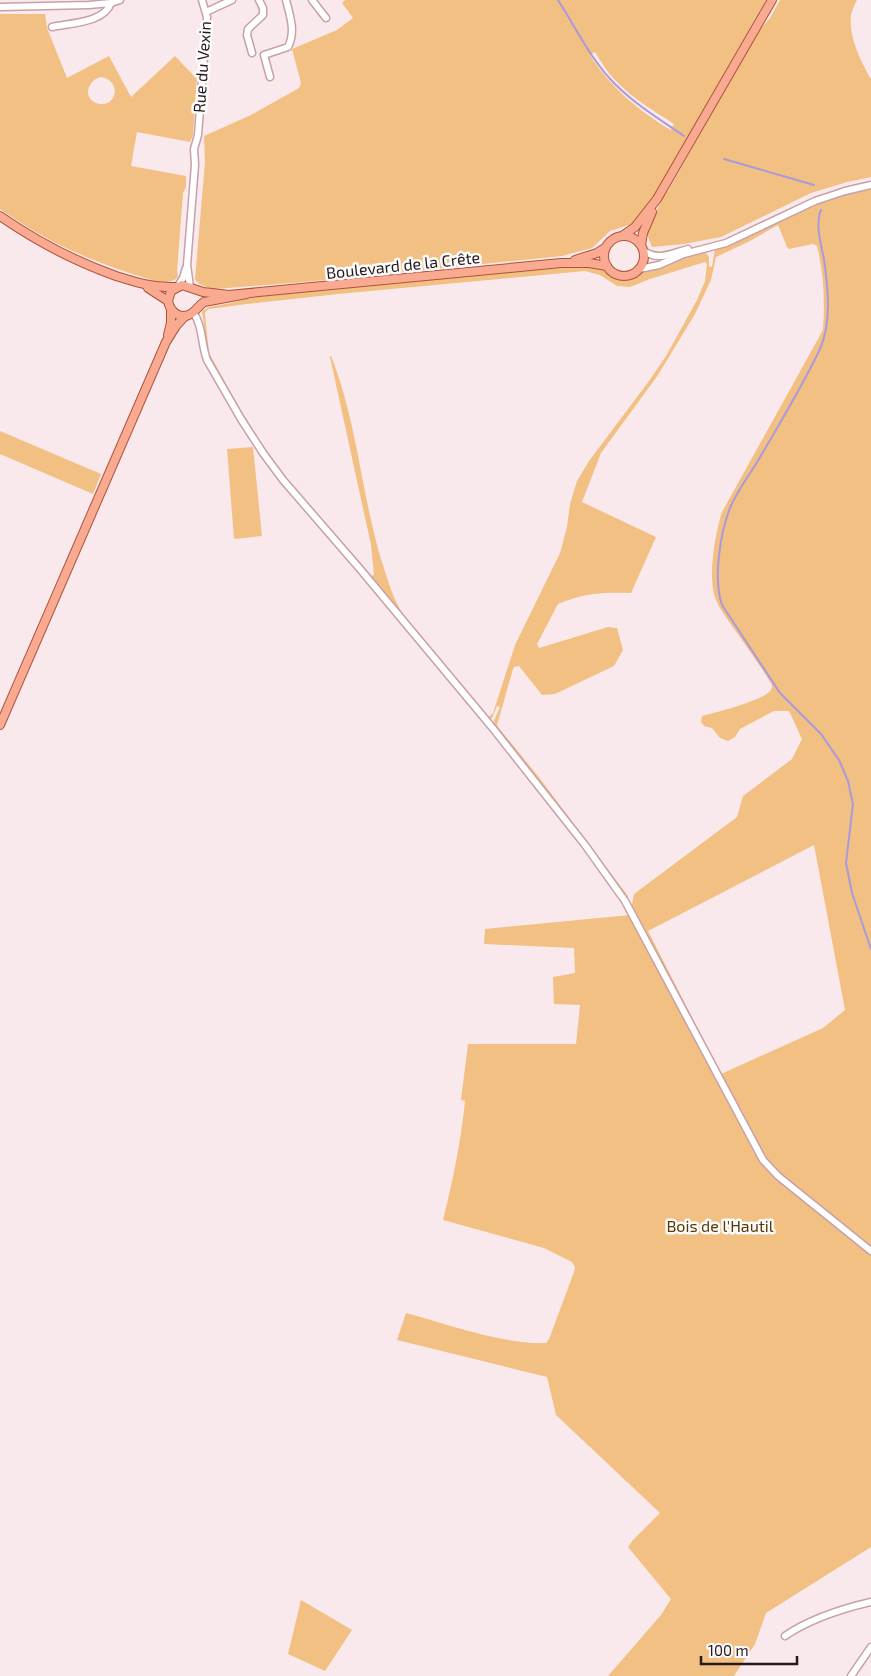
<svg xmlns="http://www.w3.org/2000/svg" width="871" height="1676" font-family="'Exo 2',sans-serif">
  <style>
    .green { fill: #f1c082; fill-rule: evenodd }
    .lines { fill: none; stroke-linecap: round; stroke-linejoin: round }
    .stream { stroke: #aa99dc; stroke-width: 2 }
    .minor-casing { stroke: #c7a0a9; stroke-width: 9 }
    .major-casing { stroke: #ad5239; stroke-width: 10 }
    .minor { stroke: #fff; stroke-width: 6 }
    .major { stroke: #f9aa91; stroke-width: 8 }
    .labels { text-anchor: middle; stroke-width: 5; stroke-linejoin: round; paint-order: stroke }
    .street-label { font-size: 16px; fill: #27181c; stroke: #fbfbfb }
    .park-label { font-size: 16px; fill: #583804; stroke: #fbfbfb }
  </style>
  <rect width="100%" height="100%" fill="#fae9ec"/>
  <g class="green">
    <path d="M345,0H766L646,210L635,223L610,231L592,248L562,256L304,282L215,289C208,288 199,286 195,279L205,162L204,136L251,115L299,88L301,83L292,49L337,30L353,18L342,3ZM595,52C601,62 607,72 615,80C632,98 654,111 674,124L671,130C639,111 610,87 590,55Z"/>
    <path d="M780,0H857C855,4 852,10 851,15C848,35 861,62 871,79V177L847,182L811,193L721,237L684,244L652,247L646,232L664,195L668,191L757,33L770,18Z"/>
    <path d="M0,14H45L47,28L67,78L109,56L131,97L175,56L194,76H197L193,135L190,142L137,132L131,166L186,176V187L183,193L177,271L178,277C173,283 163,282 155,281C95,263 51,245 0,209ZM101,77C121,80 118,106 100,104C83,102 85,81 101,77Z"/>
    <path d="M871,187V1547L766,1613L755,1644L734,1676H608L661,1615L671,1599L628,1547L633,1540L660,1513L556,1415L547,1377L397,1340L406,1313C447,1324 504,1345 546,1343L549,1339L574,1272L575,1267L572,1262L544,1248L443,1220C453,1180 461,1141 465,1101L461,1100L468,1044H576L580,1005L554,1004L553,977L575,973L574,948L484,944L485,929L630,915L634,894L737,817L743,796L792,759L802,739L789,711H774L740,729L735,737L728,741L720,738L712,728L704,726L701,722L702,716C715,713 760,701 769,692C772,689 772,689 772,685C761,667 749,650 737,633C730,622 721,612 716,600C707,578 715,534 722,512L823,330C825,301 824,274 817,246L813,244L789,249L787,247L778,225L748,242L716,257L711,280L695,314L658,375L601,453L582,502L656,537L631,593C604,592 583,593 558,604L537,644L539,648L608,627L617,628L623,650L614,666L555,694L542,695L519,666L514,667L513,669L497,725L498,727L538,776L628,896V898L495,726L494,721L500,707L497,706L492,718L489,719L275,465L242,416L209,360L202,311L209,307L231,303L255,297L579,266H589L600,268L614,279L628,280L644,271L665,266L679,258L705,252L709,257V266L712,267L715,249L819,201ZM705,262L707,264L705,281L697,300L666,356L649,381L589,461L577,481L570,504L567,527L560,553L515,645L493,713L489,717L406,618C393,601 388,580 381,559C361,492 357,421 331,356L330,357L371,545L374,574L372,576L286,478L260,441L239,407L209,353L205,314L206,311L209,309L247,304L338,294L585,271L600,275L617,286L630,287L650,279ZM814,845L845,1010L823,1028L721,1074L648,931Z"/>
    <path d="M0,431L101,474L93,494L0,454Z"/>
    <path d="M253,447L262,536L234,539L227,449Z"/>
    <path d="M301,1600L352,1630L325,1671L288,1654Z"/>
  </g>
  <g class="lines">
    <g class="stream">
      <path d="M558,0C576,28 592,62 616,85C636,105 661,120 684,136"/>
      <path d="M724,159L814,185"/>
      <path d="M821,210C815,224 821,245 824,259C828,288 832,322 820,349C802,387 780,423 759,459C750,474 737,491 730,508C720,534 713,579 722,605L780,693L821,734L839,760L848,781L853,804L846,863L852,893L871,949"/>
    </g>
    <g class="minor-casing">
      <g id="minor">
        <path d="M312,0L326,18"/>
        <path d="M0,7L89,5L111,3L120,0"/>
        <path d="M206,12L232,0"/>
        <path d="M52,27C70,23 104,23 111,3"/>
        <path d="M252,53L247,35L248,29L263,15V8L259,0"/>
        <path d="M270,77L264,55L288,47C296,32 290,16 286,0"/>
        <path d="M643,250C657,262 672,253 688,249"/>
        <path d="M639,269L659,265L684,254L726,243L815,201L845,191L871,185"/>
        <path d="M178,286L183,278L186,268"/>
        <path d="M190,287L187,265L195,165L194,149L198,135L207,17L202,0"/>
        <path d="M193,312C203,326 201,344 207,360L241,419L263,453L283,480L360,569L491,726L585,845L625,901L763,1160L778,1176L871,1251"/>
        <path d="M785,1636C810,1619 841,1609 871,1602"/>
        <path d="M851,1676L871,1647"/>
      </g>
    </g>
    <g class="major-casing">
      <g id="major">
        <path d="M0,216C36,241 74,261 116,276C135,282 154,288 175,287"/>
        <path d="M622,236L635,227L657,199L772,0"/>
        <circle cx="624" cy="256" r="20"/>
        <path d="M641,245L643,233L652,212"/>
        <path d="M575,260L597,253L605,248"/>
        <path d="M148,288L168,301"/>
        <path d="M247,294L204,302C199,305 197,310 192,313C181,321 170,312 168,301L171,291L182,285L203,292L229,295L561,263H589L607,266"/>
        <path d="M168,335L171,323V310"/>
        <path d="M0,725L166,342L176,326L185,316"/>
      </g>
    </g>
    <use href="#minor" class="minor"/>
    <use href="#major" class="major"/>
  </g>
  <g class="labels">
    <g class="street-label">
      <text transform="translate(202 67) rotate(-86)" y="6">Rue du Vexin</text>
      <text transform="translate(403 265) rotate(-6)" y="6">Boulevard de la Crête</text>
    </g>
    <g class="park-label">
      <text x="720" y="1232">Bois de l'Hautil</text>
    </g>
  </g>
  <path d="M701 1656v8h96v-8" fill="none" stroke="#27181c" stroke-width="2.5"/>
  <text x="708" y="1656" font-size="15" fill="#27181c" stroke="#fbfbfb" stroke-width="4" paint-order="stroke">100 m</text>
</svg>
